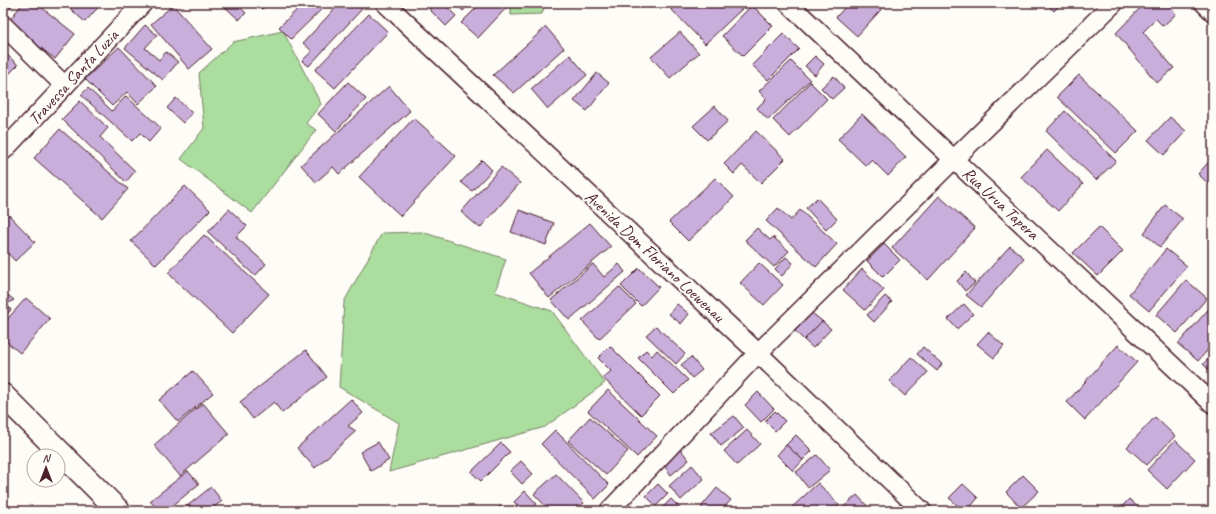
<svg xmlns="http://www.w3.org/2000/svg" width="1216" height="514" font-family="Caveat,sans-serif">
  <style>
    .green { fill: #aadd9e; stroke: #7a7e64 }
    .building { fill: #c9adda; stroke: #4a1f2b }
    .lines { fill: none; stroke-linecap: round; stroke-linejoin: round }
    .street-casing { stroke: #4a1f2b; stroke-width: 21 }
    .secondary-casing { stroke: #4a1f2b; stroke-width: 25 }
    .street { stroke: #fdfcf7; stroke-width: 18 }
    .secondary { stroke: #fdfcf7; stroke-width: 22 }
    .labels { text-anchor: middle; stroke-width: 4; stroke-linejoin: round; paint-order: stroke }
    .street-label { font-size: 17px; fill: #4a1f2b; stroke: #fdfcf7 }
  </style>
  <rect width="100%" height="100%" fill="#fdfcf7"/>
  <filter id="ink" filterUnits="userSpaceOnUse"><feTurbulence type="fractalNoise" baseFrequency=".025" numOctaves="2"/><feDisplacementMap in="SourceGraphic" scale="8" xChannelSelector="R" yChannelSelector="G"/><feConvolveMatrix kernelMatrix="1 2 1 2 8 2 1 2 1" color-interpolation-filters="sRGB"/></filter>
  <g filter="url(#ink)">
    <g class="green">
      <path d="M511,3H545L542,14L511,15Z"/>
      <path d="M283,31L321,104L306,123L316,130L252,213L181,159L204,128L199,73L233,42Z"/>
      <path d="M422,232L506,259L495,292L552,311L605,383L545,427L389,472L399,423L339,387L344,302L382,233Z"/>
    </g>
    <g class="building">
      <path d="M3,3H15L6,12L3,9Z"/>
      <path d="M23,3H36L75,34L55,59L8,22Z"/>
      <path d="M64,3H102L85,22Z"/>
      <path d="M221,3H238L237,4L246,13L239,20Z"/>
      <path d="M257,3H268L262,9Z"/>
      <path d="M304,3H328L291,39L279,27Z"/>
      <path d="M340,3H355L362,9L309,66L302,61L312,51L303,43Z"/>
      <path d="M435,3H443L456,16L446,26L429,9Z"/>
      <path d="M455,3H471L463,11Z"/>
      <path d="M481,3H503L507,7L478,38L461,23Z"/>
      <path d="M673,3H743L745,6L705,44L669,7Z"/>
      <path d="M849,3H887L857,36L836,17Z"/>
      <path d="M1045,3H1062L1054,11Z"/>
      <path d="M1145,3H1166L1176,14L1163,26L1156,19L1143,32L1174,68L1157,83L1116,33Z"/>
      <path d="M173,5L212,49L189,69L151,24Z"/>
      <path d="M752,5L773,26L743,56L722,36Z"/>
      <path d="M369,14L388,32L335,88L315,70Z"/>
      <path d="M145,25L157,35L145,48L159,60L166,52L178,62L163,80L125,48Z"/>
      <path d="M546,27L564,48L514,93L493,75Z"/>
      <path d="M680,32L699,53L670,78L651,57Z"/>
      <path d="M783,34L799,49L768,80L752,65Z"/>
      <path d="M119,47L157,86L138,104L127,92L112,106L85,79Z"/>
      <path d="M3,51L18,65L3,80Z"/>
      <path d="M570,55L587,75L548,109L531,89Z"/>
      <path d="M815,56L824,64L815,75L805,66Z"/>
      <path d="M791,61L810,80L768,120L757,108L766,99L759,91Z"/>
      <path d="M597,73L609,83L587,111L574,101Z"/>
      <path d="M1079,75L1138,131L1116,153L1057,97Z"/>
      <path d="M834,76L844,88L832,99L821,88Z"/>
      <path d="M348,82L366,99L336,131L318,114Z"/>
      <path d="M810,82L827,99L790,137L773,120Z"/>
      <path d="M389,86L410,111L339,174L333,167L316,182L301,165Z"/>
      <path d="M88,88L112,111L126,96L161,128L149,142L140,133L132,141L81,95Z"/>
      <path d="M176,98L192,113L183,123L167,108Z"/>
      <path d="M80,101L108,128L100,137L135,171L126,182L62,119Z"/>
      <path d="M715,106L728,121L707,140L693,126Z"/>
      <path d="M1065,111L1116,161L1096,180L1046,131Z"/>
      <path d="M862,114L906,157L888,176L872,160L866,166L838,139Z"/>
      <path d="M1170,117L1186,131L1164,155L1148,140Z"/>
      <path d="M414,118L456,156L401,216L359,177Z"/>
      <path d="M60,129L128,189L102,218L34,158Z"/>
      <path d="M756,131L785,159L761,183L742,165L734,174L724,164Z"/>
      <path d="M1047,150L1083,184L1058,211L1021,177Z"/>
      <path d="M1213,157V188L1198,174Z"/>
      <path d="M482,160L492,170L472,191L461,182Z"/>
      <path d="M501,167L520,183L480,228L461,212Z"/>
      <path d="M715,178L734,197L688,241L669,222Z"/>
      <path d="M185,186L210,210L156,265L131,241Z"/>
      <path d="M939,196L975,228L928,280L892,248Z"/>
      <path d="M817,198L837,219L826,230L806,208Z"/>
      <path d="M1165,205L1183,219L1160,247L1144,233Z"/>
      <path d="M778,208L791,220L800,210L837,244L816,267L766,221Z"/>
      <path d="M229,209L247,226L236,237L266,264L255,276L208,232Z"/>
      <path d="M519,210L554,223L546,245L511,232Z"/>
      <path d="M7,213L35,242L15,261L3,248V216Z"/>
      <path d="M590,223L611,247L549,298L529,273Z"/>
      <path d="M1099,227L1123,251L1098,276L1073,253Z"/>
      <path d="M757,228L770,240L773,237L789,251L774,267L745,240Z"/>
      <path d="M204,235L269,294L232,333L168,273Z"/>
      <path d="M884,244L900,260L883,277L867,261Z"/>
      <path d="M1010,246L1024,258L981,307L966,295Z"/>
      <path d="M1166,249L1187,266L1149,311L1129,294Z"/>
      <path d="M786,257L793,263L782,276L775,269Z"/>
      <path d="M759,263L783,285L764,305L740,283Z"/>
      <path d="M593,264L604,277L619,264L625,272L569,320L551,300Z"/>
      <path d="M639,268L659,287L641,306L621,286Z"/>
      <path d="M862,269L884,290L865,310L843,290Z"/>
      <path d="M966,272L975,283L965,291L957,281Z"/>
      <path d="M1186,280L1207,298L1177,333L1156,315Z"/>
      <path d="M619,287L636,304L599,339L582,321Z"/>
      <path d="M3,291L14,300L7,304L11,310L3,318Z"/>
      <path d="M885,296L892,302L874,322L867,315Z"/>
      <path d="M26,298L50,319L20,353L3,339V324Z"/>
      <path d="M677,304L689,314L681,324L669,314Z"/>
      <path d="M964,304L973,314L957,329L948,319Z"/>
      <path d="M1213,304V344L1198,361L1178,344Z"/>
      <path d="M812,313L822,321L804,340L795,331Z"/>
      <path d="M822,321L831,329L813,348L804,340Z"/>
      <path d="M656,326L685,354L676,364L646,335Z"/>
      <path d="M988,332L1004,346L994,358L977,344Z"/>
      <path d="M1118,345L1137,362L1085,420L1067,402Z"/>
      <path d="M610,346L660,396L641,415L603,378L611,371L598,358Z"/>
      <path d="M923,347L942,364L937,371L917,354Z"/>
      <path d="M306,350L327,377L282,413L274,402L253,419L240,402Z"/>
      <path d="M646,350L652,356L657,350L688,380L674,394L638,358Z"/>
      <path d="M1213,354V374L1203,364Z"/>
      <path d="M691,357L702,370L692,378L681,365Z"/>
      <path d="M911,357L928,372L905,396L889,381Z"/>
      <path d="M193,371L213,393L178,422L159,400Z"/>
      <path d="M608,390L657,436L637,457L588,411Z"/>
      <path d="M758,392L774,409L761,422L745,405Z"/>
      <path d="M351,399L363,413L348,426L356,431L315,468L297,448Z"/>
      <path d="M203,403L229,434L180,476L154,445Z"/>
      <path d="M775,411L785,421L775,431L765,421Z"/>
      <path d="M734,416L744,428L721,446L711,433Z"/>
      <path d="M590,417L628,451L606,475L568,441Z"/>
      <path d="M1155,417L1175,436L1147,465L1127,447Z"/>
      <path d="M555,430L609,485L595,499L541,444Z"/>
      <path d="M747,430L760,444L737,465L724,451Z"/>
      <path d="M796,435L812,451L803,460L786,445Z"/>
      <path d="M1175,440L1195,459L1167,489L1147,470Z"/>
      <path d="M378,442L389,460L371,471L360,452Z"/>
      <path d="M501,443L510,452L481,481L471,472Z"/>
      <path d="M677,445L689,460L671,475L659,459Z"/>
      <path d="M786,445L803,460L793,471L777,455Z"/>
      <path d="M817,455L830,470L808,488L796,472Z"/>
      <path d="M521,461L533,474L522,484L510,471Z"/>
      <path d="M692,465L704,479L681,500L669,486Z"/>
      <path d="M188,471L199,484L166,511H159L150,501Z"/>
      <path d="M556,474L584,503L575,511H550L534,494Z"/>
      <path d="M1023,475L1039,491L1021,508L1006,492Z"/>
      <path d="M818,483L839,505L832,511H788Z"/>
      <path d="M658,484L668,494L656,506L646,496Z"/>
      <path d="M963,484L978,498L967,511H964L949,498Z"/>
      <path d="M211,487L222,501L209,511H181Z"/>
      <path d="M717,488L731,500L721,511H705L701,507Z"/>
      <path d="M525,491L537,504L530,511H523L514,502Z"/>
      <path d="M857,495L872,511H839Z"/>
      <path d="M671,499L681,509L679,511H659Z"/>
      <path d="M1129,499L1139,508L1137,511H1118Z"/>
      <path d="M500,506L505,511H494Z"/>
      <path d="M630,506L636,511H627Z"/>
    </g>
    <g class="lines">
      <g class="street-casing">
        <g id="street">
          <path d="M385,3L758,353L922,511"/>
          <path d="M788,3L1213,404"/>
          <path d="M1204,3L1213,12"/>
          <path d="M3,25L65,86"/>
          <path d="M3,151L143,3"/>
          <path d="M609,511L758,353L954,159L1114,3"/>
        </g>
      </g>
      <g class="secondary-casing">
        <path id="secondary" d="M3,395L119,511"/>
      </g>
      <use href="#street" class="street"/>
      <use href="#secondary" class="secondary"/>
    </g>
  </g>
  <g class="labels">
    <g class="street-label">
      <text transform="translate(73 77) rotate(-47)" y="6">Travessa Santa Luzia</text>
      <text transform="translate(1001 203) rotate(43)" y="6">Rua Urua Tapera</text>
      <text transform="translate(655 256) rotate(43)" y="6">Avenida Dom Floriano Loewenau</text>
    </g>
  </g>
  <rect width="1216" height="514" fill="none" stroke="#fdfcf7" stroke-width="16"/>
  <rect x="8" y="8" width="1200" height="498" fill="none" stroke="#4a1f2b" stroke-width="1.5" filter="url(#ink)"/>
  <g transform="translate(46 468)"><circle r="19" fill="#fdfcf7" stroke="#b5a4a5"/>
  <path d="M0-3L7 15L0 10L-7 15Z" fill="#4a1f2b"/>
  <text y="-6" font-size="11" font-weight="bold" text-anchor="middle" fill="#4a1f2b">N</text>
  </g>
</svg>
